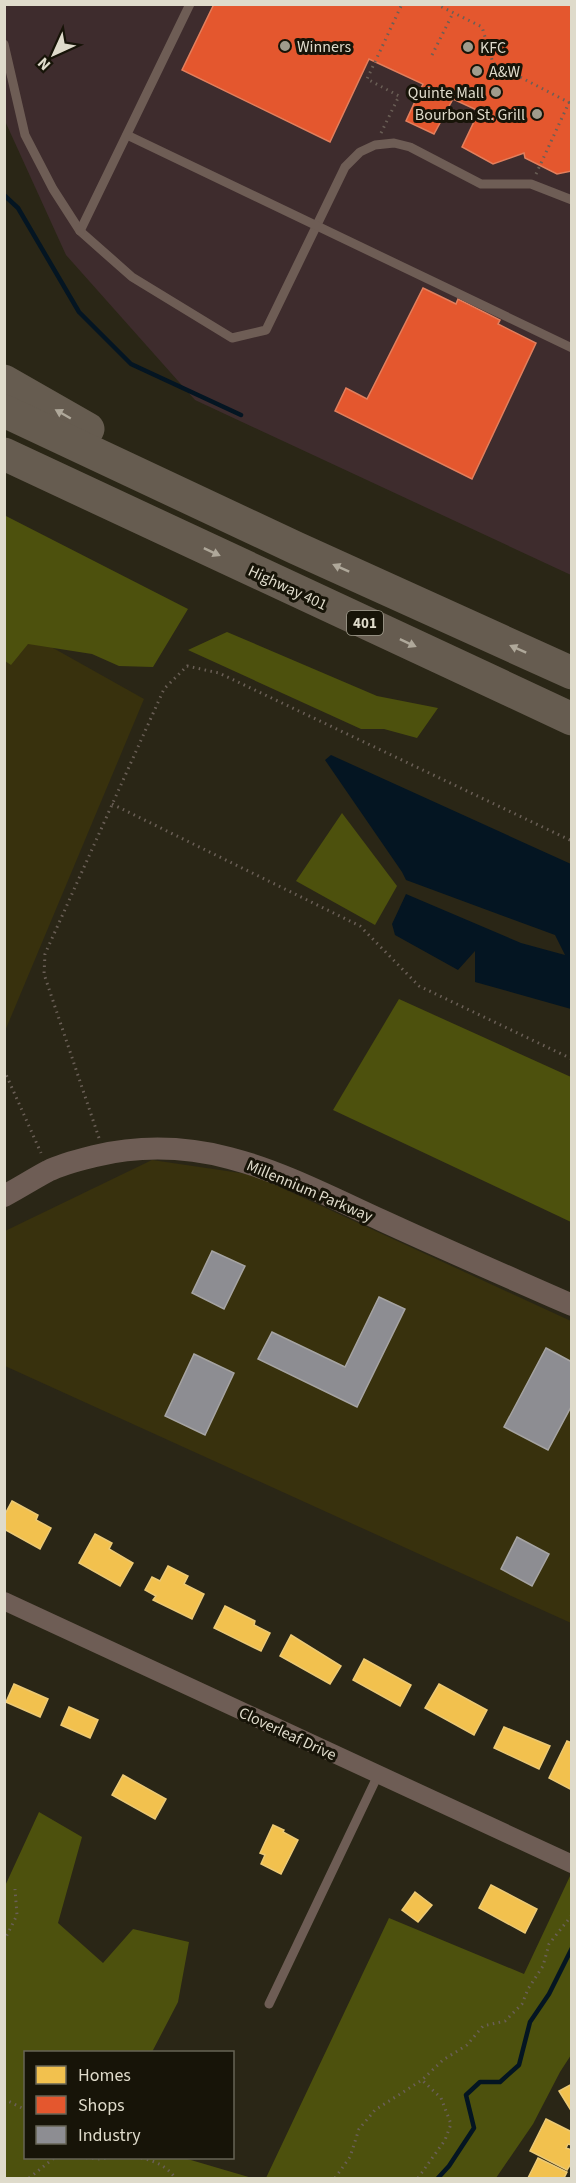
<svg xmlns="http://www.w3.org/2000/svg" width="576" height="2183" font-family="'Source Sans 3',sans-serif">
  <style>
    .commercial { fill: #3e2c2d }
    .built { fill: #38310d }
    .forest { fill: #4d510d }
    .water { fill: #041522 }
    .homes { fill: #f2c14e; stroke: #ecc974; stroke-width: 1.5 }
    .shops { fill: #e4572e; stroke: #e27f5d; stroke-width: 1.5 }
    .industry { fill: #8d8d92; stroke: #a6a4a3; stroke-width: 1.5 }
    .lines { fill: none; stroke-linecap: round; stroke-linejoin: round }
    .stream { stroke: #041522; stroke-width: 4.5 }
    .path { stroke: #6a5f56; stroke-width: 3; stroke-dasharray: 1.5 4.5; stroke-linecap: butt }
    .service { stroke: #6e5d55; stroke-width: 9 }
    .minor { stroke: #6e5d55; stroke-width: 18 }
    .tertiary { stroke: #6e5d55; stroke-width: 22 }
    .motorway { stroke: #665c50; stroke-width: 33 }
    .oneway { fill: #afa89a }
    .poi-dot { fill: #a09c8c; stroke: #171408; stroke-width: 2 }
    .labels { text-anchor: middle; stroke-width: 6; stroke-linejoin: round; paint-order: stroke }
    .shield { fill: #171408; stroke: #a39f90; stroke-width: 1.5 }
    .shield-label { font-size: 15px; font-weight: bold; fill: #dfdbcb }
    .poi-label { font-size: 16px; fill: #dfdbcb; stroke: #171408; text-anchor: start }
    .street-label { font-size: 16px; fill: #dfdbcb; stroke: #171408 }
  </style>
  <rect width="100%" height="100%" fill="#2a2616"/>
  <path class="commercial" d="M4,5H571V575L195,400L66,255L5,121Z"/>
  <g class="built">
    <path d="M5,621L144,699L5,1031Z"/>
    <path d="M152,1160L254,1175L571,1321V1623L5,1366V1231Z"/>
  </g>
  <g class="forest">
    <path d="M4,515L188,609L153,667L119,666L92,654L28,644L11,665L5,661Z"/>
    <path d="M227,632L377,696L438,708L417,738L384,729H361L188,650Z"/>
    <path d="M342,813L397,886L375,925L296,881Z"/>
    <path d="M399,999L571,1077V1222L333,1110Z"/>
    <path d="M39,1812L82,1837L58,1923L103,1963L133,1929L189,1942L178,2002L152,2052H26V2158H184L252,2178H5V1886Z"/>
    <path d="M571,1874V2055L560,2072L533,2124L496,2178H266L389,1918L524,1974Z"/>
  </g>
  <path class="water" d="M331,755L571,864V1009L475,982V951L458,970L395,935L392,924L406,894L521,943L565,955L555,935L406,880L402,872L325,760Z"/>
  <g class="homes">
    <path d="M12,1501L38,1515L36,1520L51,1528L40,1549L4,1529V1516Z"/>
    <path d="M95,1534L112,1543L109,1549L133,1563L120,1586L79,1563Z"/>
    <path d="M168,1566L188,1576L184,1584L204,1594L192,1619L153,1600L156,1596L145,1590L152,1577L160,1581Z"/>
    <path d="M225,1606L255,1621L254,1625L270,1633L261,1651L214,1628Z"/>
    <path d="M291,1635L341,1666L330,1684L280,1656Z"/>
    <path d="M364,1659L411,1685L400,1706L353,1680Z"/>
    <path d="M14,1684L48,1699L40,1717L6,1702Z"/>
    <path d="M439,1684L487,1710L474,1735L425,1708Z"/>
    <path d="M69,1707L98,1720L90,1738L61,1725Z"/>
    <path d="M504,1727L550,1746L539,1769L494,1748Z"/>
    <path d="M567,1741L572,1743V1790L549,1778Z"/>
    <path d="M123,1775L166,1799L155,1819L112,1795Z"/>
    <path d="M273,1825L284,1830L283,1832L298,1840L281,1874L261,1864L265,1855L260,1853Z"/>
    <path d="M491,1885L537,1909L525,1933L479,1908Z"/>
    <path d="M415,1892L432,1905L418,1922L402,1910Z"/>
    <path d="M572,2084V2112L559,2091Z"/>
    <path d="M546,2119L572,2132V2145L568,2144L566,2148L572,2150V2162L567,2170L530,2151Z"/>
    <path d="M538,2158L567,2172L564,2178H528Z"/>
  </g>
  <g class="shops">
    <path d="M214,4H572V171L557,174L525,158L524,153L493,164L462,147L479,111L453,99L434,134L406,121L423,84L369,59L330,142L182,70Z"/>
    <path d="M423,288L456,304L458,299L500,320L498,324L536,343L472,479L335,411L346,388L367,399Z"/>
  </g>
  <g class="industry">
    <path d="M212,1251L245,1266L224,1309L192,1293Z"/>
    <path d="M379,1297L405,1309L357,1407L258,1359L272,1332L345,1367Z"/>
    <path d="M546,1348L572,1362V1405L548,1450L504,1427Z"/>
    <path d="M194,1354L234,1373L205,1435L165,1416Z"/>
    <path d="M517,1537L549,1554L532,1586L501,1569Z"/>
  </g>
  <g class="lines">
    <g class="stream">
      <path d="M4,195L18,208L79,312L131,364L241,415"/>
      <path d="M438,2178L449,2166L474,2128L466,2095L480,2082H500L519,2065L530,2022L549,1994L572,1948"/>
    </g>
    <g class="path">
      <path d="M436,4L482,27L493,63L572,104"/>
      <path d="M432,55L453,13"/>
      <path d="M381,133L399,96L367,79L402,4"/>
      <path d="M536,174L572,96"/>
      <path d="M112,804L360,926L419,986L572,1059"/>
      <path d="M4,1070L41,1153"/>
      <path d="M99,1138L44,974L45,954L164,689L187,666L219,673L572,841"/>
      <path d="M4,1941L17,1915L15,1889"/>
      <path d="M4,2099L26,2110"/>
      <path d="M86,2158L100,2159L109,2158"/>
      <path d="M141,2158C155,2161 167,2166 175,2178"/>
      <path d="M29,2178L54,2158"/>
      <path d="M335,2178L350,2157L359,2129L375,2110L422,2080L443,2060L467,2045L483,2026L505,2021L522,2004L528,1989L543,1966L549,1944L572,1915"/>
      <path d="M418,2178L445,2140L451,2124L441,2098L422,2080"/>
    </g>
    <g class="service">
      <path d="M4,44L25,135L53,189L80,231L132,277L232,338L266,330L345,167L360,152L375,145L394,143L410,147L481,184H531L572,200"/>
      <path d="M127,135L572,348"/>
      <path d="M80,231L190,4"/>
      <path d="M269,2004L378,1775"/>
    </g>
    <path class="minor" d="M4,1601L572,1864"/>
    <path class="tertiary" d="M4,1196C19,1188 33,1179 48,1171C62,1164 79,1160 95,1156C204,1130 285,1176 381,1220C444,1249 508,1277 572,1305"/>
    <g class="motorway">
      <path d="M4,381L88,429"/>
      <path d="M4,411L296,548L572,673"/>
      <path d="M4,454L572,719"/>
    </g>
  </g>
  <defs><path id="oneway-solid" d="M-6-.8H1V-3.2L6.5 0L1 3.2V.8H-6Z" transform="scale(1.5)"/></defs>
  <g class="oneway">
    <use href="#oneway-solid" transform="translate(63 414) rotate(-150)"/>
    <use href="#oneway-solid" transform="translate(212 552) rotate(25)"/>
    <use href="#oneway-solid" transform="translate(341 568) rotate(-156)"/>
    <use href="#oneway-solid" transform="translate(408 643) rotate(25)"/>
    <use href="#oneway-solid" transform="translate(518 649) rotate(-156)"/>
  </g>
  <g class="poi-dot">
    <circle cx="285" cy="46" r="6"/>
    <circle cx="468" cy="47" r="6"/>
    <circle cx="477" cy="71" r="6"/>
    <circle cx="496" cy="92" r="6"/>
    <circle cx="537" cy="114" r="6"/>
  </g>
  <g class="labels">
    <rect class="shield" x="347" y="611" width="36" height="24" rx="4.5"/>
    <g class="shield-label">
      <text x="365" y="628">401</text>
    </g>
    <g class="poi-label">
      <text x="297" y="52">Winners</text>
      <text x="480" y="53">KFC</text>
      <text x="489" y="77">A&amp;W</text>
      <text x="484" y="98" text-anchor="end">Quinte Mall</text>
      <text x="525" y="120" text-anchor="end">Bourbon St. Grill</text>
    </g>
    <g class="street-label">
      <text transform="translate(288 587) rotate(25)" y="6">Highway 401</text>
      <text transform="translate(310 1190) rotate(23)" y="6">Millennium Parkway</text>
      <text transform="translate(288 1733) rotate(25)" y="6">Cloverleaf Drive</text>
    </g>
  </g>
  <rect width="576" height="2183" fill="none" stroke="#dfdbcb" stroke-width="12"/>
  <rect x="24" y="2051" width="210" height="108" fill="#171408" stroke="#676456" stroke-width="1.5"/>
  <rect x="36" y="2066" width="30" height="18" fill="#f2c14e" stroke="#676456" stroke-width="1.5"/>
  <text x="78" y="2081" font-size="18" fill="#dfdbcb">Homes</text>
  <rect x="36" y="2096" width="30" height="18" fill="#e4572e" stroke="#676456" stroke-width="1.5"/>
  <text x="78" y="2111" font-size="18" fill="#dfdbcb">Shops</text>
  <rect x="36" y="2126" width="30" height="18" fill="#8d8d92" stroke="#676456" stroke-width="1.5"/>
  <text x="78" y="2141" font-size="18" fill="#dfdbcb">Industry</text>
  <g transform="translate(54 54) rotate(225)" stroke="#171408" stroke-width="4.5" paint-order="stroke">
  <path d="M0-4.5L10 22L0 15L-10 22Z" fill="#dfdbcb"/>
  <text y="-9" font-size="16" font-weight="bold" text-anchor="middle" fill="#dfdbcb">N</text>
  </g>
</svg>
